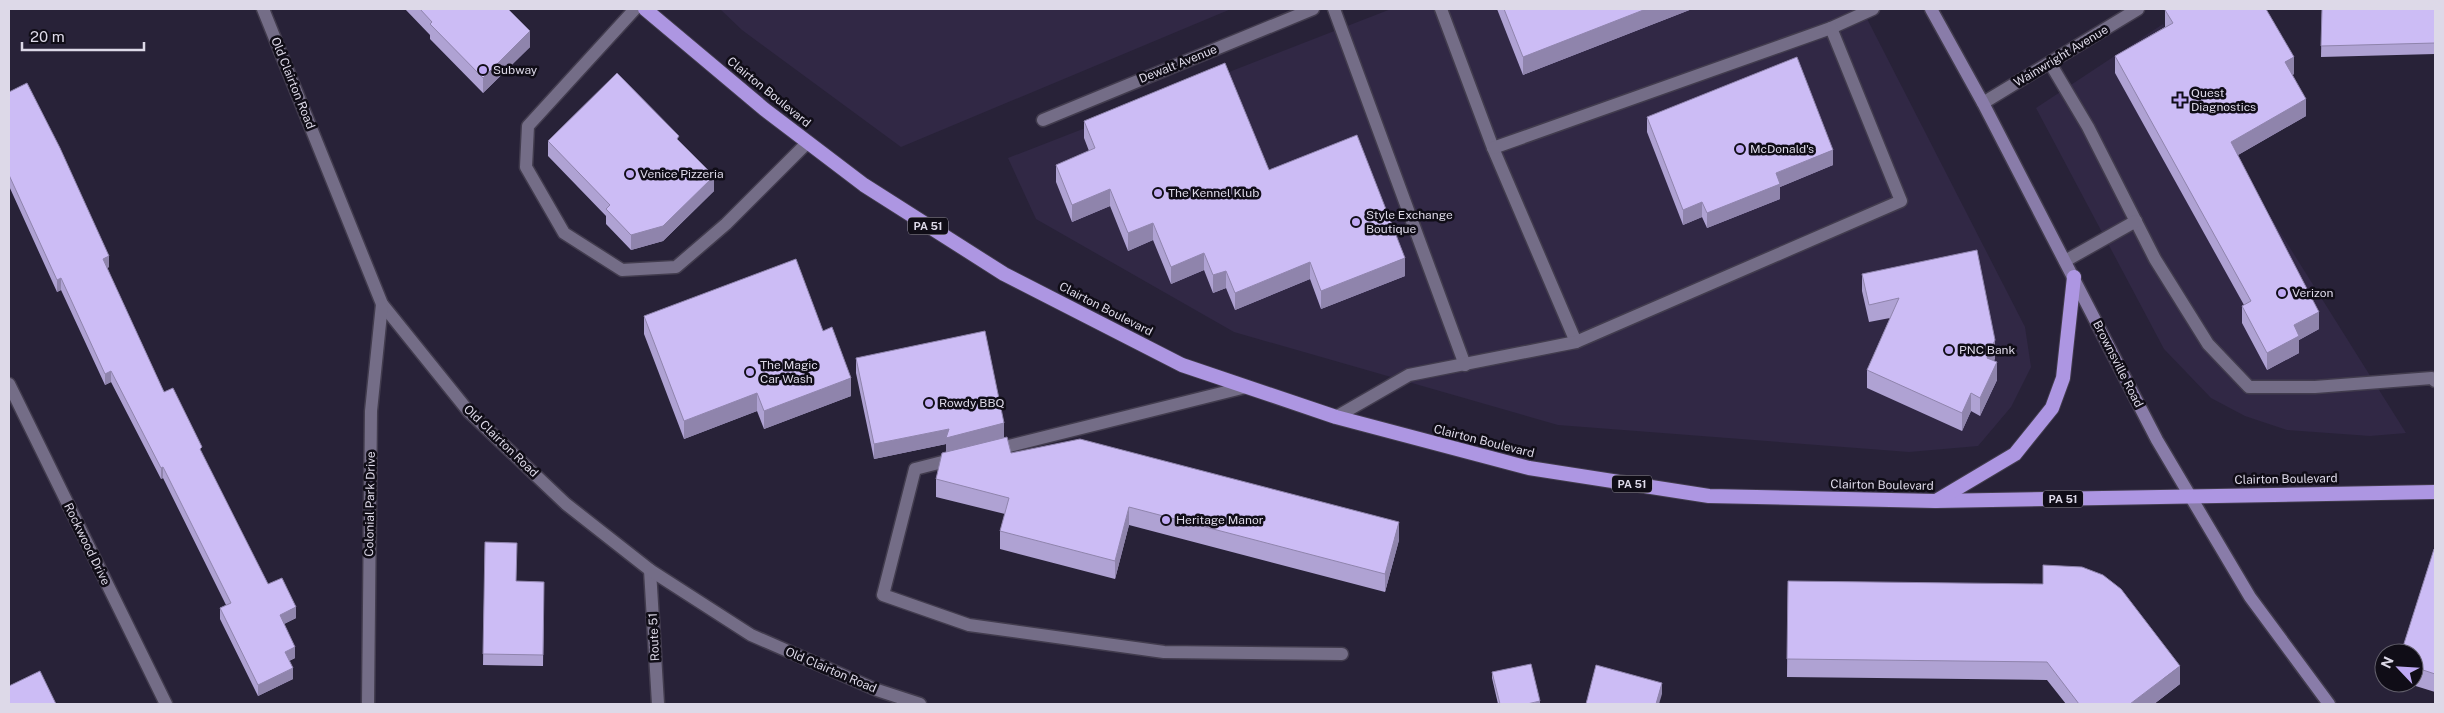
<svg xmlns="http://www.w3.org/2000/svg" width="2444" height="713" font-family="'Public Sans',sans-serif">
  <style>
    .built { fill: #312845 }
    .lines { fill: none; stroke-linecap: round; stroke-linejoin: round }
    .service-casing { stroke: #423c4e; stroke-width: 15 }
    .minor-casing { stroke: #423c4e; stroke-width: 15 }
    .secondary-casing { stroke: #423c4e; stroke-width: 15 }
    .trunk-casing { stroke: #423c4e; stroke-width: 16 }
    .service { stroke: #746d87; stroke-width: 12 }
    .minor { stroke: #746d87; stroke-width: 12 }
    .secondary { stroke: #897ca9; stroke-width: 12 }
    .trunk { stroke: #ad96e2; stroke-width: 14 }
    .wall { fill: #afa2d3 }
    .shaded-wall { fill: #8f84ac }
    .building { fill: #ccbcf5; stroke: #8f84ac }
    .poi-dot { fill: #bfa9f4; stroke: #100d17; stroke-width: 2 }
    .labels { text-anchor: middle; stroke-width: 5; stroke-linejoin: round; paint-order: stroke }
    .shield { fill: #100d17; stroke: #a09ca9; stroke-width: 1 }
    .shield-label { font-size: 11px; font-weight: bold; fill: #ddd9e8 }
    .street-label { font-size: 12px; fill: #ddd9e8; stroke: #100d17 }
    .poi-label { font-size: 12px; fill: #ddd9e8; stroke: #100d17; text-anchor: start }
  </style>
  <rect width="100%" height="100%" fill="#282238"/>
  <g class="built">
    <path d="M720,9H1231L901,147L742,30Z"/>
    <path d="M1391,9H1862L2025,327L2031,367L2011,407L1978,446L1909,452L1558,425L1234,332L1036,219L1008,158Z"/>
    <path d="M2163,24L2243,173L2406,433L2370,436L2287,430L2245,416L2211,398L2164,349L2036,108Z"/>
  </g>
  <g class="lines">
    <g class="service-casing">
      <g id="service">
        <path d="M635,9L528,126L526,167L564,233L622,270L676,267L726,224L808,142"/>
        <path d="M1334,9L1465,365"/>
        <path d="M1441,9L1493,148L1576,342"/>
        <path d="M2050,63L2088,127L2155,259L2208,344L2249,387H2315L2432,378L2435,381"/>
        <path d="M1493,148L1831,28L1873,9"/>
        <path d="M2065,261L2136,221"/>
        <path d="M1336,417L1409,375L1576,342L1901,201L1831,28"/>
        <path d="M993,450L1246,387"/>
        <path d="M954,459L915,469L883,595L969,625L1164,652L1342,654"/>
        <path d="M650,570L658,704"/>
      </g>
    </g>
    <g class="minor-casing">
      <g id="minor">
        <path d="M263,9L382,304L469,412L566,504L650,570L751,635L877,690L920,704"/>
        <path d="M1983,103L2138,9"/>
        <path d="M1043,120L1313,9"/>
        <path d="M9,384L166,704"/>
        <path d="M368,704L371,411L382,304"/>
      </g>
    </g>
    <g class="secondary-casing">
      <path id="secondary" d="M1931,9L1983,103L2157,440L2250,597L2329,704"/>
    </g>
    <g class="trunk-casing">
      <g id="trunk">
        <path d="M645,9L764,109L864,185L1004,274L1182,365L1336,417L1529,468L1709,496L1935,501L2435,492"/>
        <path d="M1936,501L2015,454L2052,408L2063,378L2074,277"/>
      </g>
    </g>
    <use href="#service" class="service"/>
    <use href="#minor" class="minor"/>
    <use href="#secondary" class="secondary"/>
    <use href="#trunk" class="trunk"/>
  </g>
  <g class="wall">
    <path d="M405,9H508L530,47L483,93L430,39V35Z"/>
    <path d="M1497,9H1692L1523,75Z"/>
    <path d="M2322,9H2435V54L2321,57Z"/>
    <path d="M2165,10L2294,74L2292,75L2306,116L2238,155L2319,329L2299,340V353L2267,370L2242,323V306L2244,305L2115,73V56L2165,27Z"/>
    <path d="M9,92L109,267L107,268L164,392L202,454L268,584L296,618L284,624L295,658L289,661L293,679L258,696L220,619V608L226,605L163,478L161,479L111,382L105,385L61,290L57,292L9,186Z"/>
    <path d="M1647,117L1833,165L1780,187V199L1707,228L1702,217L1683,225L1647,132Z"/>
    <path d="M1084,121L1269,170L1405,276L1321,309L1310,279L1235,310L1226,288L1213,293L1204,270L1171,284L1153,240L1128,251L1110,206L1072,222L1056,182V165L1089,151L1084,138Z"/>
    <path d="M548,141H679L714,191L663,241L631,250L606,224V216L548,156Z"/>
    <path d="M1862,274L1995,358L1994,361L1997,380L1980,416L1971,411L1962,431L1867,388V370L1890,318L1869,322L1862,291Z"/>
    <path d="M644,316L823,331L851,396L764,429L757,411L684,439L644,334Z"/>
    <path d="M856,358L1004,437L1011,453L1399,540L1385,592L1129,525L1115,579L1000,549V531L1005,514L936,497V479L946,452V444L874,459L856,373Z"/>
    <path d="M485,542L516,581L544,582L543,666L483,665Z"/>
    <path d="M2435,549V692L2406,683H2414V653Z"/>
    <path d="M1788,581L2180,684L2154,704H2066L2047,680L1787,677Z"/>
    <path d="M1492,672L1540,704H1498L1492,678Z"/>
  </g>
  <g class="shaded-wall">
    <path d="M1646,9H1692L1523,75V57Z"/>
    <path d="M530,31V47L483,93V78Z"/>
    <path d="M2294,57V74L2285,80V62Z"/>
    <path d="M2306,99V116L2231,159V142Z"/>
    <path d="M1833,150V165L1780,187V199L1707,228V213L1776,173Z"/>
    <path d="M714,176V191L663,241L631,250V235Z"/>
    <path d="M1110,189V206L1072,222V205Z"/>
    <path d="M1702,202V217L1683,225V210Z"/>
    <path d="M1153,223V240L1128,251V233Z"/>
    <path d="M1204,253V270L1171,284V267Z"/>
    <path d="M109,256V267L103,270V259Z"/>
    <path d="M1405,258V276L1321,309V291Z"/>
    <path d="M1310,262V279L1235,310V293Z"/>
    <path d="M1226,271V288L1213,293V275Z"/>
    <path d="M61,278V290L57,292V280Z"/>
    <path d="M2319,312V329L2299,340V353L2267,370V353L2294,325Z"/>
    <path d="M1995,340V358L1987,376V358Z"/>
    <path d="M1997,362V380L1980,416V398Z"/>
    <path d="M111,371V382L105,385V374Z"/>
    <path d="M851,378V396L764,429V411Z"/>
    <path d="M757,393V411L684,439V421Z"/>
    <path d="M1971,393V411L1962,431V413Z"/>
    <path d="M1004,423V439L946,453V444L874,459V444L949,429Z"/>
    <path d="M163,467V478L161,479V468Z"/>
    <path d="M1129,507V525L1115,579V561Z"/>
    <path d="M1399,522V540L1385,592V574Z"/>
    <path d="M296,607V618L280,626V615Z"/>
    <path d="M295,647V658L285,663V652Z"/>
    <path d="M2180,666V684L2154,704H2130Z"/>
    <path d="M293,668V679L258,696V685Z"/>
    <path d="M1662,683V694L1659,704H1656Z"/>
    <path d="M1540,701V704H1527Z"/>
  </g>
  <g class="building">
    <path d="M420,9H508L530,31L483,78L430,24L432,22Z"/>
    <path d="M1504,9H1646L1523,57Z"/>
    <path d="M2168,9H2266L2294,57L2285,62L2306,99L2231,142L2319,312L2294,325L2299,336L2267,353L2242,306L2251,301L2115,56L2173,23L2165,10Z"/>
    <path d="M2322,9H2435V43L2321,46Z"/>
    <path d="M1797,57L1833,150L1776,173L1780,184L1707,213L1702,202L1683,210L1647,117Z"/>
    <path d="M1225,63L1269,170L1357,135L1405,258L1321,291L1310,262L1235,293L1226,271L1213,275L1204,253L1171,267L1153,223L1128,233L1110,189L1072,205L1056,165L1095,148L1084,121Z"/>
    <path d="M617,73L679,136L677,139L714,176L663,226L631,235L606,209L610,205L548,141Z"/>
    <path d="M27,83L60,148L109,256L103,259L164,392L173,388L202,447L200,449L268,584L282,578L296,607L280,615L295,647L285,652L293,668L258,685L220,608L231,603L163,467L161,468L111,371L105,374L61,278L57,280L9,175V92Z"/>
    <path d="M1977,250L1995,340L1987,358L1997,362L1980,398L1971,393L1962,413L1867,370L1899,298L1869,305L1862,274Z"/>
    <path d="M796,259L823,331L832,327L851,378L764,411L757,393L684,421L644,316Z"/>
    <path d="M985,331L1004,423L946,438L949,429L874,444L856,358Z"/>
    <path d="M1007,437L1011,453L1080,439L1399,522L1385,574L1129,507L1115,561L1000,531L1009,498L936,479L942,453Z"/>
    <path d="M485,542L517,543L516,581L544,582L543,655L483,654Z"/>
    <path d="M2434,549H2435V674L2414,667V653H2401Z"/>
    <path d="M2043,565L2082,567L2103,575L2121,589L2180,666L2130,704H2079L2047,662L1787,659L1788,581L2043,584Z"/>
    <path d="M1531,664L1540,701L1527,704H1500L1492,672Z"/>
    <path d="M1596,665L1662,683L1656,704H1586Z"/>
    <path d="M40,671L56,704H9V686Z"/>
  </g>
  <g class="poi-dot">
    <circle cx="483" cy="70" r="5"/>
    <path d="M2177.5 92.5h5v5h5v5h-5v5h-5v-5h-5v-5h5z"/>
    <circle cx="1740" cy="149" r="5"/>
    <circle cx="630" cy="174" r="5"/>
    <circle cx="1158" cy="193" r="5"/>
    <circle cx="1356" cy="222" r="5"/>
    <circle cx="2282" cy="293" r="5"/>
    <circle cx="1949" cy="350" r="5"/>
    <circle cx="750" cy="372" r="5"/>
    <circle cx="929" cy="403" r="5"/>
    <circle cx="1166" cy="520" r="5"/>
  </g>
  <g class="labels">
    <g class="shield">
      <rect x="908" y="217.5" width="40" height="17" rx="4"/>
      <rect x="1612" y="475.5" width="40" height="17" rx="4"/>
      <rect x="2043" y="490.5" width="40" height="17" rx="4"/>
    </g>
    <g class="shield-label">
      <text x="928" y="230">PA 51</text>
      <text x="1632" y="488">PA 51</text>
      <text x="2063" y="503">PA 51</text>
    </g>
    <g class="street-label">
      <text transform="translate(2061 56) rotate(-31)" y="4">Wainwright Avenue</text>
      <text transform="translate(1178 64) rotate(-22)" y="4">Dewalt Avenue</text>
      <text transform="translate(293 83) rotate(68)" y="4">Old Clairton Road</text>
      <text transform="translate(769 92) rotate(39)" y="4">Clairton Boulevard</text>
      <text transform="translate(1106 309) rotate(27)" y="4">Clairton Boulevard</text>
      <text transform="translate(2118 364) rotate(63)" y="4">Brownsville Road</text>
      <text transform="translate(501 441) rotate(44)" y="4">Old Clairton Road</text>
      <text transform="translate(1484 441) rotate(14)" y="4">Clairton Boulevard</text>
      <text transform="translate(2286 479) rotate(-1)" y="4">Clairton Boulevard</text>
      <text transform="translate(1882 485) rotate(1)" y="4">Clairton Boulevard</text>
      <text transform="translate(370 504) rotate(-89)" y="4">Colonial Park Drive</text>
      <text transform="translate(87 544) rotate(64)" y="4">Rockwood Drive</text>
      <text transform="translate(654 637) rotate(-93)" y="4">Route 51</text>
      <text transform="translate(831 670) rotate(23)" y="4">Old Clairton Road</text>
    </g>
    <g class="poi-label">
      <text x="493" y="74">Subway</text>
      <text x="2191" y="97">Quest<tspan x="2191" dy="14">Diagnostics</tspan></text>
      <text x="1750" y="153">McDonald's</text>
      <text x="640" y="178">Venice Pizzeria</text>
      <text x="1168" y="197">The Kennel Klub</text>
      <text x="1366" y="219">Style Exchange<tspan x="1366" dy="14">Boutique</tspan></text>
      <text x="2292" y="297">Verizon</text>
      <text x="1959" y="354">PNC Bank</text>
      <text x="760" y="369">The Magic<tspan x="760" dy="14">Car Wash</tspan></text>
      <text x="939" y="407">Rowdy BBQ</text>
      <text x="1176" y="524">Heritage Manor</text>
    </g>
  </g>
  <rect width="2444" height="713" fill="none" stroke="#ddd9e8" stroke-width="20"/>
  <g transform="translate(2399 668) rotate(295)"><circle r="24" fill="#100d17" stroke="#625f6b"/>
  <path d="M0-4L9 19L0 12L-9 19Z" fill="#bfa9f4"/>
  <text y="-8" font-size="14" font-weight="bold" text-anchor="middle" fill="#ddd9e8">N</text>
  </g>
  <path d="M22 42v8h122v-8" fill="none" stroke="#ddd9e8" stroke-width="2.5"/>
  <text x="30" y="42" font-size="15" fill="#ddd9e8" stroke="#100d17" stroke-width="4" paint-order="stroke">20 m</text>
</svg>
